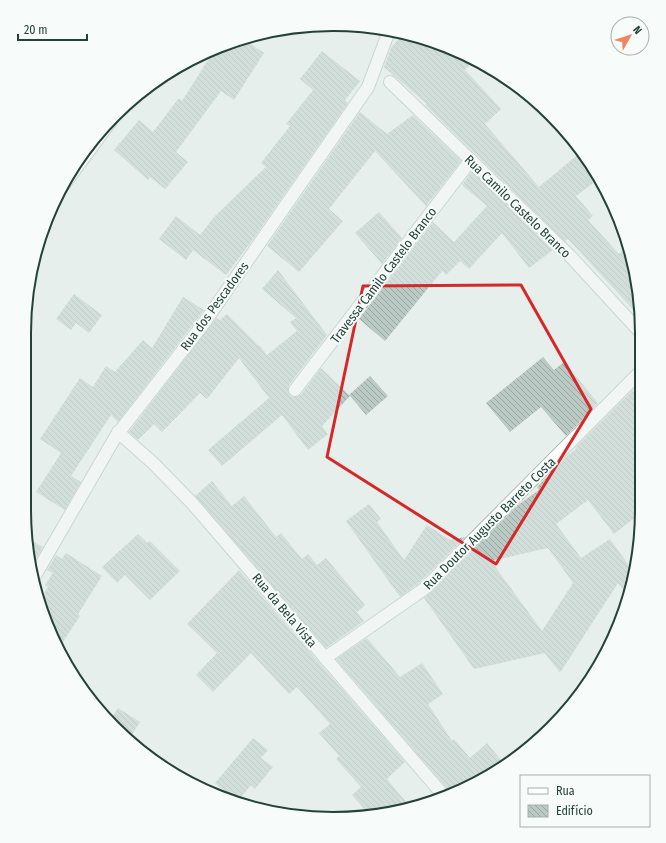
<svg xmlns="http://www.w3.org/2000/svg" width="666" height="843" font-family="'Fira Sans Condensed',sans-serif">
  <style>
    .building { fill: url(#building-back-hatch); fill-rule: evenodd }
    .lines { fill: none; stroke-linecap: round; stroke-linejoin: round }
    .minor-casing { stroke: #a8b8b2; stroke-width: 14 }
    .minor { stroke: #fff; stroke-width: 12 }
    .marked { fill: none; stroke: #d62828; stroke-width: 3; stroke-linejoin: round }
    .labels { text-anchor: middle; stroke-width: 4; stroke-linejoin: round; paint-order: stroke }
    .street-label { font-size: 13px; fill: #24423a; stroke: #f7fbf9 }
    .rim { fill: none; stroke: #24423a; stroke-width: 2 }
  </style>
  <defs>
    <pattern id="building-back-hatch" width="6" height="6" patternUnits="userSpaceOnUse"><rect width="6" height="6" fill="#bbcac4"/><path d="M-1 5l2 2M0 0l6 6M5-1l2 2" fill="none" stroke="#98a6a0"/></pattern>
  </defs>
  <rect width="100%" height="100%" fill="#e6efeb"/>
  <g class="building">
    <path d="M404,33L413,35L470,56L475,59L465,70L501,109L485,124L539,187L581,152L600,178L576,196L593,216L588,220L619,254L628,246L641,313V318L568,239L565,241L425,105L427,104L384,67L391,48Z"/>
    <path d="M242,38L264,53L234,100L221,91L176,152L188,162L165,189L150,177L148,180L114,150L139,120L153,132L179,98L182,101L215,49L234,40Z"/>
    <path d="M322,51L360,81L345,100L348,103L251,242L226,275L193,250L186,260L159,239L176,216L200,235L215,216L266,167L261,163L290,126L286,124L313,90L300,79Z"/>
    <path d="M360,112L387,134L413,115L461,161L426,206L375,151L329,209L343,221L299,272L267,246Z"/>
    <path d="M472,171L553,250L529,268L502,233L469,269L460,261L446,275L442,271L385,341L359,319L433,222L454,242L487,206L462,185Z"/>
    <path d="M379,212L402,238L382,264L355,233Z"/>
    <path d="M278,270L327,335L289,385L288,389L290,396L294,397L301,395L321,368L349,395L370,376L388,396L366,415L350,396L322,426L328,434L308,450L282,415L222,466L208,450L269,398L239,358L207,399L200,393L162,432L154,424L138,440L129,432L216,318L220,320L227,314L258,345H259L267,355L297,331L290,322L296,318L262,289Z"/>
    <path d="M74,294L102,315L89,333L76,323L71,330L56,319Z"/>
    <path d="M183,297L204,310L118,422L111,415L71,476L81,482L65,510L36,492L61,453L40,439L80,378L93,387L106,366L115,372L143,340L152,348Z"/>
    <path d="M543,357L554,370L564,362L598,403L566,436L541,407L510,432L486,403Z"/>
    <path d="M640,383L637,516L614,534L588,500L556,524L581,558L610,539L635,574L628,596L618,583L560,673L545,653L474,669L424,598L429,594L518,505L539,490L537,487L566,457L576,449L575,448ZM548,548L573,583L542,631L491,561Z"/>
    <path d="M212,481L232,506L244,496L276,537L281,533L302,559L308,554L317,565L326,558L365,605L357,612L364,621L326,648L195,496Z"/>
    <path d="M369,504L381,519L377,522L404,560L427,525L450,540L465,537L419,583L400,597L346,521Z"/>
    <path d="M138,534L147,543L150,541L180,571L150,600L125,575L117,583L102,567Z"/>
    <path d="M28,538L43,547L34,562L31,560Z"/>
    <path d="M66,553L102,576L78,614L80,616L59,648L39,601L48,587L45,585L53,573L47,570L56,555L62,559Z"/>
    <path d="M239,570L405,762L387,779L412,809L369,814L352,795L361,787L336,759L339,756L319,733L330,724L297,687L289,694L251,653L213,692L196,675L217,653L187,624Z"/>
    <path d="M367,638L400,677L422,663L443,694L428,704L452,741L454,739L470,758L487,743L505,765L487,778L451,793L336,659Z"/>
    <path d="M118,708L140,722L129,739L114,728L109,722Z"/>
    <path d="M253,738L268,750L261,758L273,767L255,789L251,785L237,802L215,783Z"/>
  </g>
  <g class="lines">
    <g class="minor-casing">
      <g id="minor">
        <path d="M390,82L571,257L641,333"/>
        <path d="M60,190L111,121"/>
        <path d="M295,390L471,160"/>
        <path d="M118,432L153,463L192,503L444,796"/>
        <path d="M33,579L116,436L204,323L368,87L389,31"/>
        <path d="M325,658L424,589L640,372"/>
      </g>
    </g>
    <use href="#minor" class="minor"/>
  </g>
  <path d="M0 0H666V843H0ZM521,285L591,409L496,564L327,457L363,286Z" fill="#e6efeb" fill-opacity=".55" fill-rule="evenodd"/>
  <path class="marked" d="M521,285L591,409L496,564L327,457L363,286Z"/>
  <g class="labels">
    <g class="street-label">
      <text transform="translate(518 206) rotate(44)" y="5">Rua Camilo Castelo Branco</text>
      <text transform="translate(383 275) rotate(-53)" y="5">Travessa Camilo Castelo Branco</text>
      <text transform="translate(214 306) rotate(-54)" y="5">Rua dos Pescadores</text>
      <text transform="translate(489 523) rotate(-45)" y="5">Rua Doutor Augusto Barreto Costa</text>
      <text transform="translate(285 610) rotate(50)" y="5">Rua da Bela Vista</text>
    </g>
  </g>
  <path d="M0 0H666V843H0ZM333 31H333A302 302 0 0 1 635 333V510A302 302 0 0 1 333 812H333A302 302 0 0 1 31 510V333A302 302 0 0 1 333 31Z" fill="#f7fbf9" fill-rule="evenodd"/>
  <path class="rim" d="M333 31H333A302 302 0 0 1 635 333V510A302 302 0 0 1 333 812H333A302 302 0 0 1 31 510V333A302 302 0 0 1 333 31Z"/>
  <rect x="520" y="775" width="130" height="52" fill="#f7fbf9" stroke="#a3b1ad"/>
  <rect x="528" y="788" width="20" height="6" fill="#ffffff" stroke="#a3b1ad"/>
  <text x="556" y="795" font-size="12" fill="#24423a">Rua</text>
  <rect x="528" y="805" width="20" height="12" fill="url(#building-back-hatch)" stroke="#a3b1ad"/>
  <text x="556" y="815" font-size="12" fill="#24423a">Edifício</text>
  <g transform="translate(630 36) rotate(51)"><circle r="19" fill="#f7fbf9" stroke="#a3b1ad"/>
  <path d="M0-3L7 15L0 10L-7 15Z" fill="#f4845f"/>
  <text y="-6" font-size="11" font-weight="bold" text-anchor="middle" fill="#24423a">N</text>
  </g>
  <path d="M18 34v6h69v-6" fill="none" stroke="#24423a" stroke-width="2"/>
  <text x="24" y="34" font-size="12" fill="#24423a" stroke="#f7fbf9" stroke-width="3" paint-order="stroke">20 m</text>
</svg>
